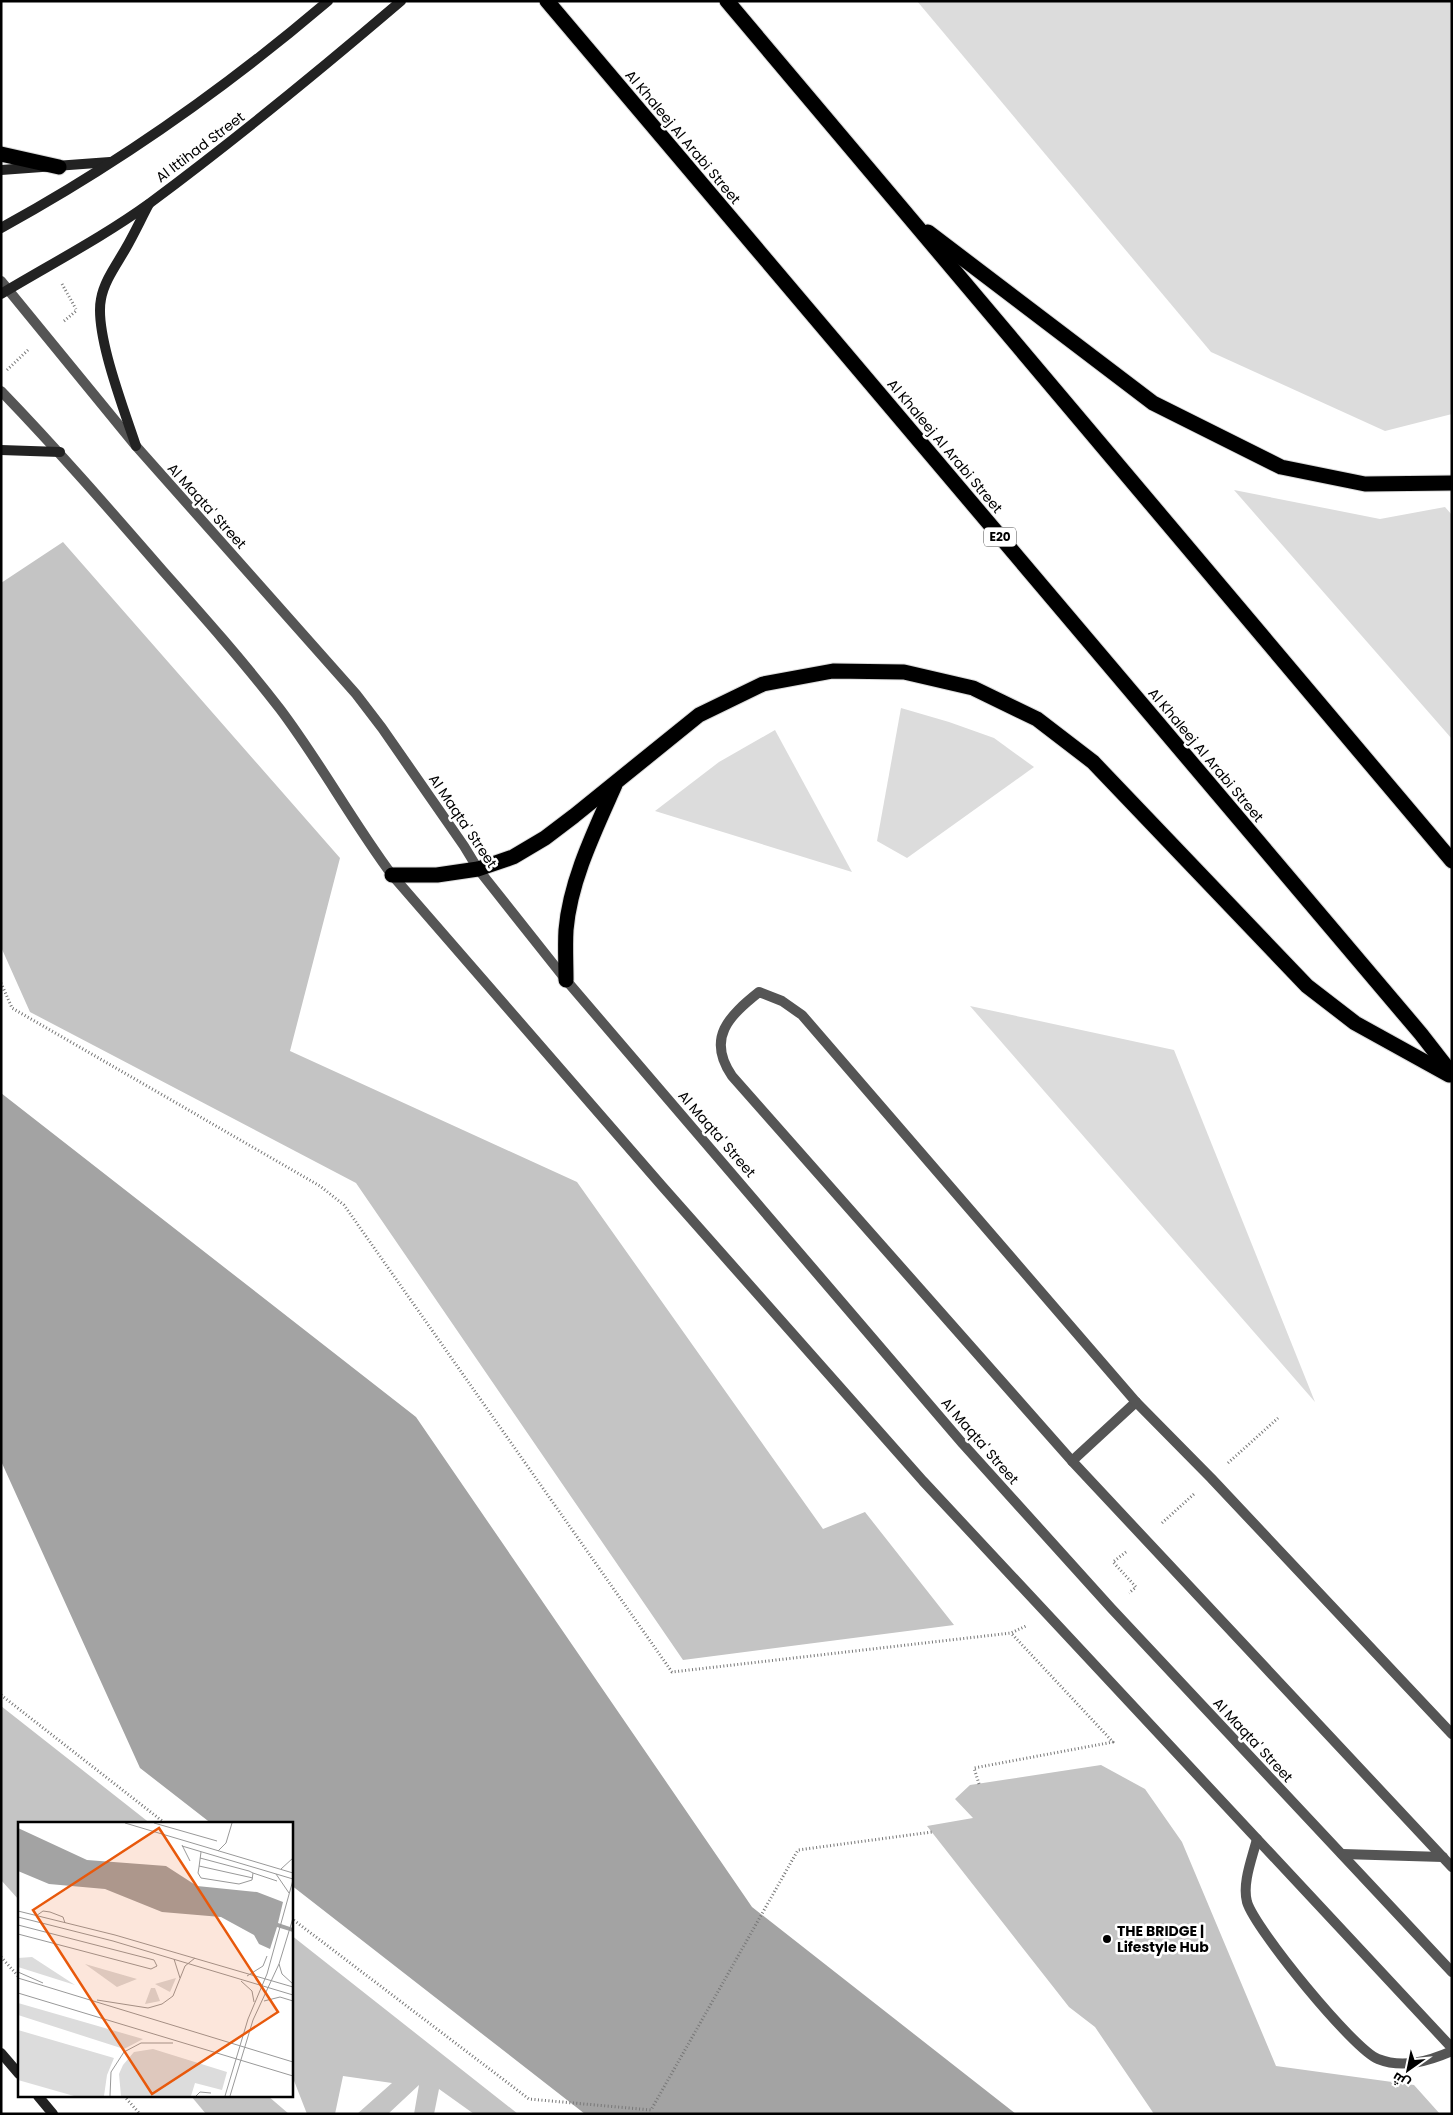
<svg xmlns="http://www.w3.org/2000/svg" width="1453" height="2115" font-family="Poppins,Cairo,sans-serif">
  <style>
    .green { fill: #dcdcdc }
    .water { fill: #a3a3a3 }
    .building { fill: #c4c4c4 }
    .lines { fill: none; stroke-linecap: round; stroke-linejoin: round }
    .motorway-casing { stroke: #dbdbdb; stroke-width: 17 }
    .path { stroke: #777; stroke-width: 3; stroke-dasharray: 1 2.5; stroke-linecap: butt }
    .service { stroke: #555; stroke-width: 10 }
    .tertiary { stroke: #555; stroke-width: 10 }
    .secondary { stroke: #222; stroke-width: 10 }
    .motorway { stroke: #000; stroke-width: 15 }
    .poi-dot { fill: #000; stroke: #fff; stroke-width: 2 }
    .labels { text-anchor: middle; stroke-width: 5; stroke-linejoin: round; paint-order: stroke }
    .shield { fill: #fff; stroke: #4c4c4c; stroke-width: 1 }
    .shield-label { font-size: 12px; font-weight: bold; fill: #000 }
    .street-label { font-size: 14px; fill: #000; stroke: #fff }
    .poi-label { font-size: 14px; font-weight: bold; fill: #000; stroke: #fff; text-anchor: start }
    .inset-road { fill: none; stroke: #999; stroke-width: 1 }
    .view { fill: #e8590c; fill-opacity: 0.15; stroke: #e8590c; stroke-width: 2.5 }
    .inset-edge { fill: none; stroke: #000; stroke-width: 2.5 }
  </style>
  <rect width="100%" height="100%" fill="#fff"/>
  <g class="green">
    <path d="M917,1H1452V414L1385,431L1211,352Z"/>
    <path d="M1234,490L1380,519L1445,507L1452,515V739Z"/>
    <path d="M901,708L949,722L994,738L1034,767L907,858L877,841Z"/>
    <path d="M775,730L852,872L655,811L719,762Z"/>
    <path d="M970,1006L1174,1050L1315,1402Z"/>
  </g>
  <path class="water" d="M1,1093L416,1417L752,1907L1016,2114H585L291,1885V1824H212L140,1768L1,1461Z"/>
  <g class="building">
    <path d="M63,542L340,858L290,1051L577,1182L823,1529L865,1512L954,1625L683,1660L356,1183L30,1012L1,947V583Z"/>
    <path d="M1,1706L151,1824H19V1900L1,1880Z"/>
    <path d="M1101,1765L1145,1789L1182,1842L1276,2066L1414,2085L1440,2114H1154L1095,2027L1069,2007L927,1826L973,1818L955,1799L970,1785Z"/>
    <path d="M291,1935L518,2114H474L439,2089L434,2114H414L419,2085L388,2114H357L392,2083L343,2076L335,2114H307L291,2073Z"/>
    <path d="M191,2096H268L289,2114H206Z"/>
  </g>
  <g class="lines">
    <g class="motorway-casing">
      <g id="motorway">
        <path d="M547,1L1421,1034L1452,1074"/>
        <path d="M727,1L1452,861"/>
        <path d="M1,154L59,167"/>
        <path d="M928,232L1153,403L1281,467L1365,484L1452,483"/>
        <path d="M392,875H437L478,869L513,857L545,838L574,816L699,715L763,684L833,671L904,672L973,688L1037,719L1093,762L1307,986L1355,1023L1449,1075"/>
        <path d="M566,980C566,964 565,947 566,930C570,881 595,830 615,785"/>
      </g>
    </g>
    <g class="path">
      <path d="M62,284L76,309"/>
      <path d="M64,321L76,311"/>
      <path d="M7,370L28,350"/>
      <path d="M1,983L12,1008L320,1186L344,1205L672,1672L1011,1633L1026,1626"/>
      <path d="M1228,1463L1278,1418"/>
      <path d="M1162,1523L1194,1494"/>
      <path d="M1126,1552L1113,1562L1136,1587L1129,1593"/>
      <path d="M1,1695L166,1824"/>
      <path d="M979,1784L974,1768L1113,1742L1011,1633"/>
      <path d="M291,1918L529,2099L651,2110L798,1850L932,1832"/>
      <path d="M1,1957L19,1977"/>
      <path d="M124,2096L140,2114"/>
    </g>
    <g class="service">
      <path d="M1072,1461L1136,1402"/>
      <path d="M1452,1734L1211,1478L1136,1402L802,1015L782,1001L759,992C729,1016 706,1038 732,1076L1072,1461L1452,1867"/>
      <path d="M1257,1839C1252,1859 1242,1883 1247,1902C1255,1929 1354,2050 1378,2059C1403,2069 1429,2061 1452,2051"/>
    </g>
    <g class="tertiary">
      <path d="M1,281L136,446L356,694L382,728L464,846L478,869L566,980L963,1444L1111,1608L1452,1972"/>
      <path d="M1,391C57,449 110,510 163,571C203,616 243,661 280,709C320,762 352,821 392,875L662,1186L923,1481L1452,2048"/>
      <path d="M1342,1854L1443,1857"/>
    </g>
    <g class="secondary">
      <path d="M1,170L110,162"/>
      <path d="M1,228C118,164 227,87 328,1"/>
      <path d="M1,294C51,264 103,237 150,203C236,139 319,71 401,1"/>
      <path d="M136,446C125,412 94,333 101,299C104,281 117,264 126,248C134,234 141,219 149,204"/>
      <path d="M1,450L60,452"/>
      <path d="M1,2053L19,2074"/>
      <path d="M38,2096L53,2114"/>
    </g>
    <use href="#motorway" class="motorway"/>
  </g>
  <circle class="poi-dot" cx="1107" cy="1939" r="5"/>
  <g class="labels">
    <rect class="shield" x="984" y="527.5" width="32" height="19" rx="4"/>
    <g class="shield-label">
      <text x="1000" y="541">E20</text>
    </g>
    <g class="street-label">
      <text transform="translate(683 137) rotate(50)" y="5">Al Khaleej Al Arabi Street</text>
      <text transform="translate(200 147) rotate(-37)" y="5">Al Ittihad Street</text>
      <text transform="translate(945 446) rotate(50)" y="5">Al Khaleej Al Arabi Street</text>
      <text transform="translate(207 506) rotate(48)" y="5">Al Maqta' Street</text>
      <text transform="translate(1206 755) rotate(50)" y="5">Al Khaleej Al Arabi Street</text>
      <text transform="translate(463 821) rotate(56)" y="5">Al Maqta' Street</text>
      <text transform="translate(717 1134) rotate(49)" y="5">Al Maqta' Street</text>
      <text transform="translate(980 1441) rotate(49)" y="5">Al Maqta' Street</text>
      <text transform="translate(1253 1740) rotate(47)" y="5">Al Maqta' Street</text>
    </g>
    <g class="poi-label">
      <text x="1117" y="1936">THE BRIDGE |<tspan x="1117" dy="16">Lifestyle Hub</tspan></text>
    </g>
  </g>
  <g transform="translate(18 1822)">
    <rect width="275" height="275" fill="#fff"/>
    <path d="M14,135L57,163L0,145V136ZM67,142L119,157L99,165ZM158,156L152,170L137,162ZM133,166H137L142,179L127,182ZM0,181L125,217L106,227L0,193ZM0,208L96,236L89,253L86,274H56L0,258ZM135,227L209,250L204,268L177,261L173,274H103L101,252L105,243L116,230Z" fill="#dcdcdc"/>
    <path d="M0,6L69,38L148,44L179,64L239,70L265,80L260,101L275,106V110L259,105L252,127L241,122L236,113L203,95L144,90L87,67L31,62L0,49Z" fill="#a3a3a3"/>
    <path class="inset-road" d="M107,1L275,51M136,1L199,19M164,23L172,39M164,24L275,57M200,29L208,21L214,1M182,36L231,49L235,51L234,58L221,62L183,56L180,51L181,45L183,30M181,44L235,56M263,47L275,36M235,51L259,59M258,52L271,71M0,89L97,113L275,165M18,94L25,89L32,90L45,95L47,101M0,95L95,119L275,173M0,103L136,138L139,144L133,147L0,112M156,137L162,156M261,142L264,152L275,162M0,150L25,161M229,154L245,144L249,134M0,156L275,240M223,159L234,169L236,180M0,171L275,254M79,178L130,186L144,182L155,174L167,144L177,136M246,179L262,175L275,179M92,274L93,250L106,230L123,221H155M178,274L182,270L193,271M207,274L230,197L249,152L275,58M212,274L235,198L261,142L275,96"/>
    <path class="view" d="M141,6L260,190L134,272L15,88Z"/>
    <rect width="275" height="275" class="inset-edge"/>
  </g>
  <rect width="1453" height="2115" fill="none" stroke="#000000" stroke-width="5"/>
  <g transform="translate(1408 2070) rotate(213)" stroke="#ffffff" stroke-width="4" paint-order="stroke">
  <path d="M0-4L9 19L0 12L-9 19Z" fill="#000000"/>
  <text y="-8" font-size="14" font-weight="bold" text-anchor="middle" fill="#000000">ش</text>
  </g>
</svg>
